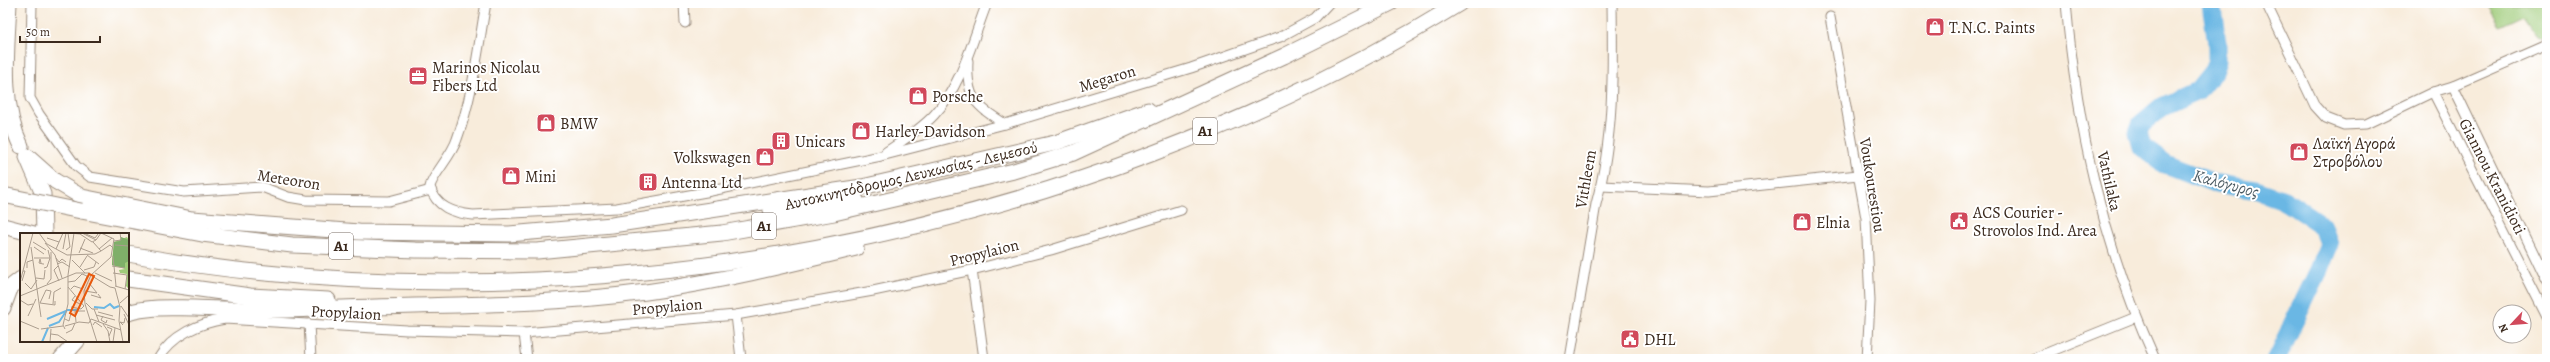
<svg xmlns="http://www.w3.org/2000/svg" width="2550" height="362" font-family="Alegreya,serif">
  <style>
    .green { fill: #9fcb79; stroke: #6d7a4c }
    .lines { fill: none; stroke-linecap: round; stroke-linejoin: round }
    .river { stroke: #6bb7e4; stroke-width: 19 }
    .minor-casing { stroke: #9a8b7c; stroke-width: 11 }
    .primary-casing { stroke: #9a8b7c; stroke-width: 17 }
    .trunk-casing { stroke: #9a8b7c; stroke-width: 17 }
    .minor { stroke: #fff; stroke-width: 9 }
    .primary { stroke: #fff; stroke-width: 15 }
    .trunk { stroke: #fff; stroke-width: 15 }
    .trunk-bridge-casing { stroke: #9a8b7c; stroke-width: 17; stroke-linecap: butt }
    .trunk-bridge { stroke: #fff; stroke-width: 15 }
    .labels { text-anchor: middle; stroke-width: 4; stroke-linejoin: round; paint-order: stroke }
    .shield { fill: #fff; stroke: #766a62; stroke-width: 1 }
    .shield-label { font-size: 15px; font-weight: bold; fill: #3b2a1e }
    .poi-label { font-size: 16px; fill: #3b2a1e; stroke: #fff; text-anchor: start }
    .street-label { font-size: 16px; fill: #3b2a1e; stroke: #fff }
    .water-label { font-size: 17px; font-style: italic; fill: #4c5b63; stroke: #fff }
    .inset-river { fill: none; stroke: #6bb7e4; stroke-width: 2 }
    .inset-road { fill: none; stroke: #ac9e8f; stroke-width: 1 }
    .view { fill: #e8590c; fill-opacity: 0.15; stroke: #e8590c; stroke-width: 2 }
    .inset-edge { fill: none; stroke: #3b2a1e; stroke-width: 2 }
  </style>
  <rect width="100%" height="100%" fill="#fff"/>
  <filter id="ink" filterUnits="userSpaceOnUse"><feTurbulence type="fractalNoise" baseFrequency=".025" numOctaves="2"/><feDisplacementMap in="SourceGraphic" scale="8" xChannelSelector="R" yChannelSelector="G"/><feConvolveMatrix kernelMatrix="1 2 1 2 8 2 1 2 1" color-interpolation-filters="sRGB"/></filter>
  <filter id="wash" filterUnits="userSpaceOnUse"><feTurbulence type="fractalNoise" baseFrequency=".012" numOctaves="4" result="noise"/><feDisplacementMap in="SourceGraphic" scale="16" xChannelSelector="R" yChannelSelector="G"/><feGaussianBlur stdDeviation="0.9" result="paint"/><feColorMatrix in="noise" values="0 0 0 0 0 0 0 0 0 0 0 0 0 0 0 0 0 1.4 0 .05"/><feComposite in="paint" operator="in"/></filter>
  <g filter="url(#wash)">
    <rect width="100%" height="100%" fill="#f8ecdb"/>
    <path class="green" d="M2486,3H2547V39L2536,34L2523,15L2500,26Z"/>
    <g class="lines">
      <path class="river" d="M2211,3L2217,43V60L2213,71L2197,91L2160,108L2141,124L2138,132L2142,147L2165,164L2214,183L2256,190L2284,200L2323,226L2329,245L2319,270L2276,359"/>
    </g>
  </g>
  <g filter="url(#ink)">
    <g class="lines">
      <g class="minor-casing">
        <g id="minor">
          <path d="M32,3L30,98L39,114L76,166L90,177L184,192L262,187L288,197L306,200L389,201L431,190"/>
          <path d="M486,3C478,48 473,96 457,139C452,156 432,175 430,187C436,207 453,213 473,215L617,208L706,192L881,156L1005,124L1191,68L1280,37L1315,18L1329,3"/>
          <path d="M684,3L685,23"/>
          <path d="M2066,3C2077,128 2103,245 2155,359"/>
          <path d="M2266,3L2315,106L2326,118L2344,125L2366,124L2433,92L2453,86L2547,45"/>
          <path d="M1830,17L1866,218L1870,301L1867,359"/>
          <path d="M968,61C966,98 975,105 1005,124"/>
          <path d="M2453,86L2547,281"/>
          <path d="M2433,92L2547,317"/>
          <path d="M886,152C902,141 920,130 934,115C962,85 972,41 987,3"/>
          <path d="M1601,186L1709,191L1858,175"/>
          <path d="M972,270L984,359"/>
          <path d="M736,315L741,359"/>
          <path d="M309,324L311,359"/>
          <path d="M524,333L527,359"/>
          <path d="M158,359C172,335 199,323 225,319L407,330L524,333L736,315L873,291L972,270L1051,250L1181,210"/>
          <path d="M1570,359L1596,204C1614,139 1613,70 1612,3"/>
          <path d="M2032,359L2136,317"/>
        </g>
      </g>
      <g class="primary-casing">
        <g id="primary">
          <path d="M9,3C7,50 0,103 21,146"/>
          <path d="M27,157L43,194L44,234"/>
          <path d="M3,293L21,279"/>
          <path d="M3,308L10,289"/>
        </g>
      </g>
      <g class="trunk-casing">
        <g id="trunk">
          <path d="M28,157L55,181L82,197L192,219L359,232L509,234L612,225L862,187L1055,143L1148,110"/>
          <path d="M771,210L856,200"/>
          <path d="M81,211L202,234L292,245L415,250L537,251L722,233L834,213L1014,171L1073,153L1284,56L1391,3"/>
          <path d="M3,226L34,234"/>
          <path d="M128,254C572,334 1076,240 1460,3"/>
          <path d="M128,279L250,296L328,300"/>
          <path d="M128,313C149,306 172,308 194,308C233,309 272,312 312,309C423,304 536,307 646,292C717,282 787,265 856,248"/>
          <path d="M61,359L77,341"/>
        </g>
      </g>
      <use href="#minor" class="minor"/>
      <use href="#primary" class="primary"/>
      <use href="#trunk" class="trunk"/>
      <g class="trunk-bridge-casing">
        <path id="trunk-bridge" d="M3,195L81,211"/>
      </g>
      <use href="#trunk-bridge" class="trunk-bridge"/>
    </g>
  </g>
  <defs>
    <g id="shop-square" transform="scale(1)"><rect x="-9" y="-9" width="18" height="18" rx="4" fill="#d1495b" stroke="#fff"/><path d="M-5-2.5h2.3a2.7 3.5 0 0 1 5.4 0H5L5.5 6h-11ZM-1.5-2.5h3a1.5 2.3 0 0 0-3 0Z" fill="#fff"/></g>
    <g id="office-square" transform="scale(1)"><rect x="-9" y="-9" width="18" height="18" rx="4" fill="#d1495b" stroke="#fff"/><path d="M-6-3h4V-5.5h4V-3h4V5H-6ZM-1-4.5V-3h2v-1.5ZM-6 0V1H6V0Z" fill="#fff"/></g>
    <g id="building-square" transform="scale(1)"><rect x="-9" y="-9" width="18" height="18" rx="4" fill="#d1495b" stroke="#fff"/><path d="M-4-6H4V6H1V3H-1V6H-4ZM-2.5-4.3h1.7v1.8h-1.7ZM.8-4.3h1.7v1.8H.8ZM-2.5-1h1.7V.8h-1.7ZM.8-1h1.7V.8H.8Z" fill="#fff"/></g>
    <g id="civic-square" transform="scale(1)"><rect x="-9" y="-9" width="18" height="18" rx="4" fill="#d1495b" stroke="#fff"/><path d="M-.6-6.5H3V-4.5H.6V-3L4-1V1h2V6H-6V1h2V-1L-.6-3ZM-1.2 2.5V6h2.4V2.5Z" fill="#fff"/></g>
  </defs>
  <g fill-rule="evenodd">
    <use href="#shop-square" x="1935" y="27"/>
    <use href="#office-square" x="418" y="76"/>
    <use href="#shop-square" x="918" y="96"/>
    <use href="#shop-square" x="546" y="123"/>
    <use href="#shop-square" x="861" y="131"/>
    <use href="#building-square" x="781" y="141"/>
    <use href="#shop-square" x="2299" y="152"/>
    <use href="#shop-square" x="765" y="157"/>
    <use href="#shop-square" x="511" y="176"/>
    <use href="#building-square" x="648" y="182"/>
    <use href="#civic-square" x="1959" y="221"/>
    <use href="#shop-square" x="1802" y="222"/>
    <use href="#civic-square" x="1630" y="339"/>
  </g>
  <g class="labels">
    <g class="shield">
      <rect x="1193" y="118" width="24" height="26" rx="3"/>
      <rect x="752" y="213" width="24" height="26" rx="3"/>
      <rect x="329" y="233" width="24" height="26" rx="3"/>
    </g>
    <g class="shield-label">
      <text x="1205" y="136">A1</text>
      <text x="764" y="231">A1</text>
      <text x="341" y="251">A1</text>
    </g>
    <g class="poi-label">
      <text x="1949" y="33">T.N.C. Paints</text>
      <text x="432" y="73">Marinos Nicolau<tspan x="432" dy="18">Fibers Ltd</tspan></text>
      <text x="932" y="102">Porsche</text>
      <text x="560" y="129">BMW</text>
      <text x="875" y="137">Harley-Davidson</text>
      <text x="795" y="147">Unicars</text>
      <text x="2313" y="149">Λαϊκή Αγορά<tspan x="2313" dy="18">Στροβόλου</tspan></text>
      <text x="751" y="163" text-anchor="end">Volkswagen</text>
      <text x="525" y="182">Mini</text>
      <text x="662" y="188">Antenna Ltd</text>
      <text x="1973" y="218">ACS Courier -<tspan x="1973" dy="18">Strovolos Ind. Area</tspan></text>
      <text x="1816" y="228">Elnia</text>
      <text x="1644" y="345">DHL</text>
    </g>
    <g class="street-label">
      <text transform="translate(1107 78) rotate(-17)" y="6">Megaron</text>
      <text transform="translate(911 175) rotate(-13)" y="6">Αυτοκινητόδρομος Λευκωσίας - Λεμεσού</text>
      <text transform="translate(2493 176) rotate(63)" y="6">Giannou Kranidioti</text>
      <text transform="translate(289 179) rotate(9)" y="6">Meteoron</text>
      <text transform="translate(1585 179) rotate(-80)" y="6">Vithleem</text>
      <text transform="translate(2110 181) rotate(77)" y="6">Vathilaka</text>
      <text transform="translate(1873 185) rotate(81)" y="6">Voukourestiou</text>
      <text transform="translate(984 252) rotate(-14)" y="6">Propylaion</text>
      <text transform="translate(667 306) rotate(-5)" y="6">Propylaion</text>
      <text transform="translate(346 312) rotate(3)" y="6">Propylaion</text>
    </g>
    <g class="water-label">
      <text transform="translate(2226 183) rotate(15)" y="6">Καλόγυρος</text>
    </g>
  </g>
  <g transform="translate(20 233)">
    <rect width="109" height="109" fill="#f8ecdb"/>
    <path d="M107,4L109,7V56L106,53L107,41L100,40L99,37L105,36L92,32V28L94,9Z" fill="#9fcb79"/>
    <path d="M101,4L109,7V28L105,30V35L92,32L94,9L100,8Z" fill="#7faf69"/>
    <path class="inset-river" d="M74,74L84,75L90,71L94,75L99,73M27,86L46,78M29,93L39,89L47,77H57M22,109L28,95"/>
    <path class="inset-road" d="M19,0L27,11L47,22L75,21L81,18L73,9M49,0L60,1L72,9L76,7L81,0L94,6M62,0L76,7M66,1L75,5L78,1M27,5L39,9M94,8L101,7L100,0M13,9L26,17M25,10L35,22L42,45M95,12L109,13M11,14L21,84M14,14L24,21M60,15L73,20M36,16L43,0M43,16L46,0M79,16L92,5M46,17L50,14L48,0M81,18L90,12L93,15M59,20L65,6M67,22L79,31M93,23L96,53M14,25H30M36,25L39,29L42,26L46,29M52,27L65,40M21,30L20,26L19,30L23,31H24M37,31L42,29L50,34M38,33L34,37L39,48M92,33L105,35M60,34L67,23M7,35V29L13,27M24,35L27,34L30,25L28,17M64,37L74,34L76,29M75,40L92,48M93,40L107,42L105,56M72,43L90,54L95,55M16,45L24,46L25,37M2,48L5,38H3M0,49L13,0M48,49L55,48L62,41L67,43L63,55M5,50L11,56L17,47M27,51L31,46V19M95,53L109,57M48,54L64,73L61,76L51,74M95,55L100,74M51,56L54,53L63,56M65,58L77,60L69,50M71,62L81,65L78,61M0,63L56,40H70M55,63L52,67L60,71M0,67L8,72L13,71M20,70L26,57L31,58L29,66M20,70L35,72V68M66,70L72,76H78M100,70L109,62M33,71L34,59L41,55M100,73L99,88L103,109M101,73L109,85M74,76L79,89M78,79L93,83M104,81L109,92M76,82L95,87M8,83L16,66M83,83L81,87L86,90L87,87M45,86L49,88L51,80M0,88L19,96M56,89L55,78H65M69,90L71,86L101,97M83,91L88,98L90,109M73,92L75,89L82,94M103,92L100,89L104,90L105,85M45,93L59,89L69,90M87,94L92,96L89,103M21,96L43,93M45,96L43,92L48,71V42L54,0M46,100L52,97L55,90M31,101L38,102L48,109M30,109L31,96M77,109L65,71L64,58L71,42L91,24L94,6M93,109L95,95"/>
    <path class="view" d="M69,41L74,43L55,83L50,80Z"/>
    <rect width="109" height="109" class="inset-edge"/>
  </g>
  <rect width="2550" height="362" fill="none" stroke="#fff" stroke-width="16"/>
  <g transform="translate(2512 324) rotate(244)"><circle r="19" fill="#ffffff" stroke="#b1aaa5"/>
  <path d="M0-3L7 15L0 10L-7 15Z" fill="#d1495b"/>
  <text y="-6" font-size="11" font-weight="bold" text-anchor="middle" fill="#3b2a1e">N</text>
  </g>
  <path d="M20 36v6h80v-6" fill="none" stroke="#3b2a1e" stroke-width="2"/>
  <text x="26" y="36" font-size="12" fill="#3b2a1e" stroke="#ffffff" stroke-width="3" paint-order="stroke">50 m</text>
</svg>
